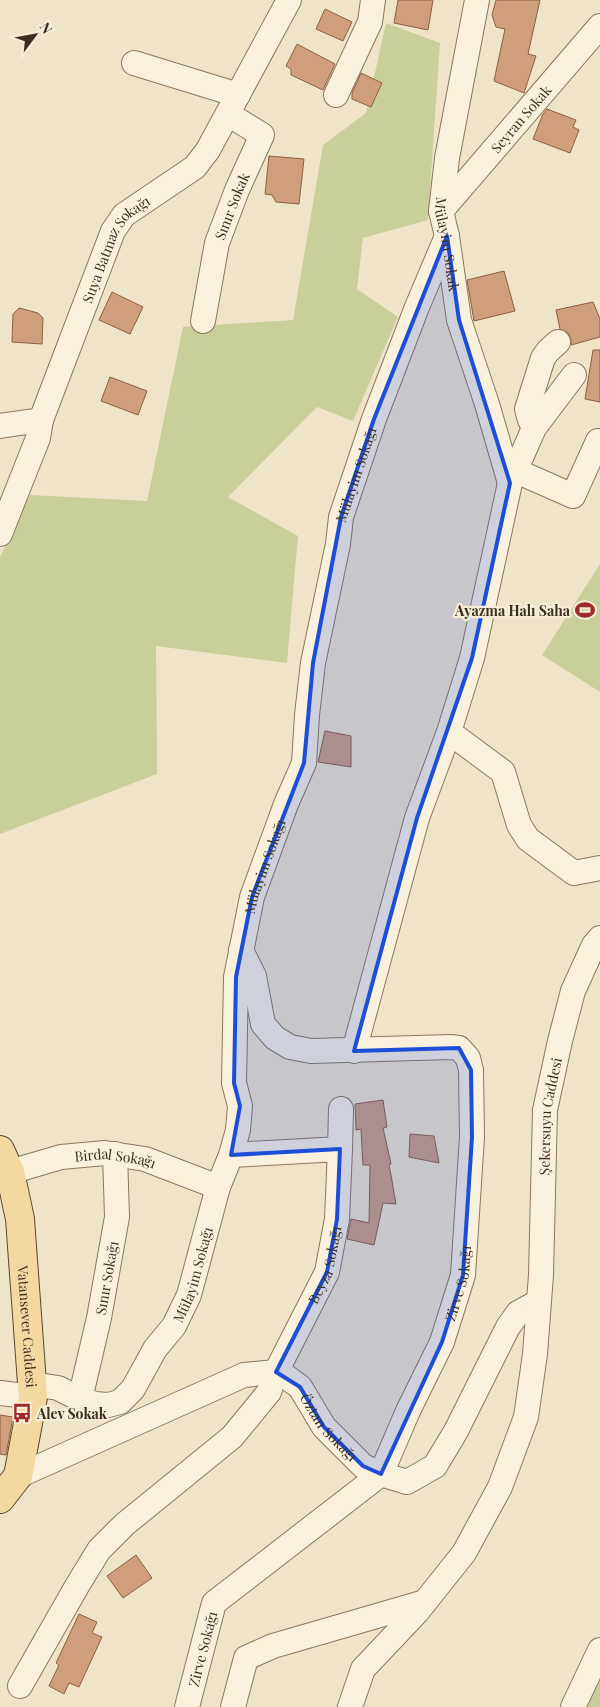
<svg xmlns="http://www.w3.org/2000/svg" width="600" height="1707" viewBox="0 0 600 1707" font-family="'Playfair Display',serif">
<rect width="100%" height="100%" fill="#f0e4c8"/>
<path fill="#c9cf9b" d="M 386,23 L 440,43 L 428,220 L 363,238 L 357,289 L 398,317 L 353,421 L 317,407 L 228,497 L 298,536 L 287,663 L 156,646 L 157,774 L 0,834 L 0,557 L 30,495 L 147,501 L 183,327 L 293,320 L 323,145 L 366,113 Z
M 600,564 L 600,692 L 542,655 Z
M 600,1680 L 600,1707 L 585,1707 Z"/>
<path fill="#cf9f7d" stroke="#8d5f41" d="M 398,0 L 433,0 L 428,30 L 394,23 Z
M 496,0 L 540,0 L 528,54 L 536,56 L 524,93 L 494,81 L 505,29 L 496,27 L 492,15 Z
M 325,9 L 352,22 L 343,41 L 316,29 Z
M 297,44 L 335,64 L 323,90 L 291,75 L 291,69 L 286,66 Z
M 361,73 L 382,83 L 371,107 L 352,99 L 352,93 Z
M 547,109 L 576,120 L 573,127 L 579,130 L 570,153 L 533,139 L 543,114 Z
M 269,156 L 304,159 L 299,204 L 276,202 L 272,195 L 265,194 Z
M 504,271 L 515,311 L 474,321 L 467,280 Z
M 112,292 L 143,307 L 130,334 L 99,320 Z
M 593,302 L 600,319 L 600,337 L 571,345 L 571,339 L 568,333 L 560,329 L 556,310 Z
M 19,308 L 38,313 L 43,318 L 42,344 L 12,342 L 13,314 Z
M 593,350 L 600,350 L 600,402 L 585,399 Z
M 110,377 L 147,391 L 138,415 L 101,401 Z
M 325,731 L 351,736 L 351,767 L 318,762 Z
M 383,1100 L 387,1127 L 383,1128 L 391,1164 L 389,1164 L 396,1204 L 383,1203 L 374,1245 L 347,1239 L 351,1219 L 369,1223 L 370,1165 L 363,1165 L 361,1129 L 356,1130 L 355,1104 Z
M 410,1134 L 434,1136 L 439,1163 L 409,1157 Z
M 0,1415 L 13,1417 L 6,1455 L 0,1454 Z
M 136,1555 L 152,1578 L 123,1598 L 107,1576 Z
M 79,1614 L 97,1622 L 92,1633 L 102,1637 L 79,1687 L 69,1683 L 64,1694 L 49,1686 L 59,1665 L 56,1663 Z"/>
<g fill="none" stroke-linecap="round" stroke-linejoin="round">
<defs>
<g id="minor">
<path id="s1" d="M 477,0 L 447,158 L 441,211 L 447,236 L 459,320 L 487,404 L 510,483"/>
<path d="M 134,63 L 238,95"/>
<path d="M 336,95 L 370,22 L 373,0"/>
<path id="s2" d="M 441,211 L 600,26"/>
<path id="s3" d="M 203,321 L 217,243 L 237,190 L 262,135 L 228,114"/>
<path d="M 0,426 L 41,420"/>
<path d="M 534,428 L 530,420 L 527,409 L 543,358 L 548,351 L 558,342"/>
<path d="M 514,470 L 573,496 L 598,441"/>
<path id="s4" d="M 0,534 L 38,438 L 41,420 L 113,231 L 124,215 L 195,167 L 208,150 L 289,0"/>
<path d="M 449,732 L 503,772 L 519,825 L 528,839 L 574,873 L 600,868"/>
<path d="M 354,1051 L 417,818 L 449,732 L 472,658 L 510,483 L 534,428 L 574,375"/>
<path d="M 340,1149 L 341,1109"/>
<path id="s5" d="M 10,1172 L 61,1157 L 105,1153 L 145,1159 L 218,1187"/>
<path id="s6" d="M 32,1384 L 58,1388 L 80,1399 L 95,1404 L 108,1405 L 120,1402 L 133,1389 L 155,1349 L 174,1326 L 189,1295 L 218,1187 L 231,1155 L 238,1130 L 240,1106 L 234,1083 L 236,977 L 252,897 L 286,804 L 304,763 L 307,715 L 313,663 L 338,544 L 341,517 L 374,419 L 417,307 L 447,236"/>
<path d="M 0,1393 L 33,1397"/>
<path id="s7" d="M 80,1399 L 99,1318 L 117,1217 L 115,1154"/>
<path id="s8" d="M 18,1476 L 244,1375 L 276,1372 L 281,1373 L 300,1387 L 324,1427 L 363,1466 L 381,1474 L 407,1482 L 435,1466 L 456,1431 L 508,1327 L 518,1313 L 538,1302"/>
<path id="s9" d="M 20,1686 L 77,1586 L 99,1550 L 125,1524 L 232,1437 L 269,1392 L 276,1372 L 327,1272 L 337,1219 L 340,1149 L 231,1155"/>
<path id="s10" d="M 187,1707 L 214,1603 L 381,1474 L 408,1411 L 442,1342 L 463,1275 L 472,1137 L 471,1070 L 468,1058 L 459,1048 L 451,1047 L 311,1051 L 290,1047 L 275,1038 L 263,1024 L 254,976 L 241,950"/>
<path d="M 233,1707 L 246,1658 L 273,1646 L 425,1602"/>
<path id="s11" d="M 350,1707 L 363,1669 L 417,1612 L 464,1553 L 500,1487 L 526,1417 L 535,1354 L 541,1275 L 545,1110 L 560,1041 L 573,991 L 594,945 L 600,938"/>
<path d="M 573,1707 L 600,1650"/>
</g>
<g id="major">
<path id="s12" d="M 0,1150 L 10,1172 L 20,1219 L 33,1397 L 18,1476 L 0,1499"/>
</g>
</defs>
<use href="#minor" stroke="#8d765c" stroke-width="26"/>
<use href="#major" stroke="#5b4430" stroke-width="30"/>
<use href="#minor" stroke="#faf1dc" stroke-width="24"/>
<use href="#major" stroke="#f3d9a0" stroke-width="28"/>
</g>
<path fill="#1d4ed8" fill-opacity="0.2" stroke="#1d4ed8" stroke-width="4" stroke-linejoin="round" d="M 447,236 L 459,320 L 510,483 L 472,658 L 417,818 L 354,1051 L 459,1048 L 471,1070 L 472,1137 L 463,1275 L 442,1342 L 381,1474 L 363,1466 L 324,1427 L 300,1387 L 276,1372 L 327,1272 L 337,1219 L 340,1149 L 231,1155 L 240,1106 L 234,1083 L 236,977 L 252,897 L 304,763 L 313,663 L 341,517 L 374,419 Z"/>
<defs>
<symbol id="stadium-bare" viewBox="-9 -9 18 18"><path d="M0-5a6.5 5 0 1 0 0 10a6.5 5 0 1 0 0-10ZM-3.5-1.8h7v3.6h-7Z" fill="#9e2a2b" stroke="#f7eed8" stroke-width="2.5" paint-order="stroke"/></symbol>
<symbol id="bus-bare" viewBox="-9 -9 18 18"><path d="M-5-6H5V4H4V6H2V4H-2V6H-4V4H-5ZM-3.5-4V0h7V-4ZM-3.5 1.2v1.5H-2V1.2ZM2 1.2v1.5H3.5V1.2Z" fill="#9e2a2b" stroke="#f7eed8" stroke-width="2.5" paint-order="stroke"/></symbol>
</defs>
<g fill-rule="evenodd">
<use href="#stadium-bare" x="571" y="596" width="28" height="28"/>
<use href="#bus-bare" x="8" y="1399" width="28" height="28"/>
</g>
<g text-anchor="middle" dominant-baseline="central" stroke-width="4.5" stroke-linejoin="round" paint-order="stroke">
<g font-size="14" fill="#3d2e20" stroke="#f7eed8">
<text stroke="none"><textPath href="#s2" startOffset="122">Seyran Sokak</textPath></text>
<text stroke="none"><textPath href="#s3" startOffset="119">Sınır Sokak</textPath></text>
<text stroke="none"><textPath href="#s1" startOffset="248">Mülayim Sokak</textPath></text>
<text stroke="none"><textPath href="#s4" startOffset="310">Suya Batmaz Sokağı</textPath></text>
<text stroke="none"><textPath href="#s6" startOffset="1066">Mülayim Sokağı</textPath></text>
<text stroke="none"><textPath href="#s6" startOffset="661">Mülayim Sokağı</textPath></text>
<text stroke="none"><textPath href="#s11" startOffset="646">Şekersuyu Caddesi</textPath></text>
<text stroke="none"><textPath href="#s5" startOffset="108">Birdal Sokağı</textPath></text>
<text stroke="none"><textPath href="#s9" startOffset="530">Beyza Sokağı</textPath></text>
<text stroke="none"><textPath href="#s6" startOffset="241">Mülayim Sokağı</textPath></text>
<text stroke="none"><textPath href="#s7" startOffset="124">Sınır Sokağı</textPath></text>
<text stroke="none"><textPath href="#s10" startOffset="525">Zirve Sokağı</textPath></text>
<text stroke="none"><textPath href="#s12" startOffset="180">Vatansever Caddesi</textPath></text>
<text stroke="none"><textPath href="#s8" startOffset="358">Öztan Sokağı</textPath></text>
<text stroke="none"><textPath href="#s10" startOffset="60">Zirve Sokağı</textPath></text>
</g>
<g font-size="14" font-weight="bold" fill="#3d2e20" stroke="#f7eed8" text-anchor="end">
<text x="570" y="610">Ayazma Halı Saha</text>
<text x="37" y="1413" text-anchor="start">Alev Sokak</text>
</g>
</g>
<g transform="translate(35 35) rotate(58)" stroke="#f7eed8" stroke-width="4" paint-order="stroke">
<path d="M0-4L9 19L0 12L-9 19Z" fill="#3d2e20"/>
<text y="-8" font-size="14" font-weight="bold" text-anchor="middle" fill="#3d2e20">N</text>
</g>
</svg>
